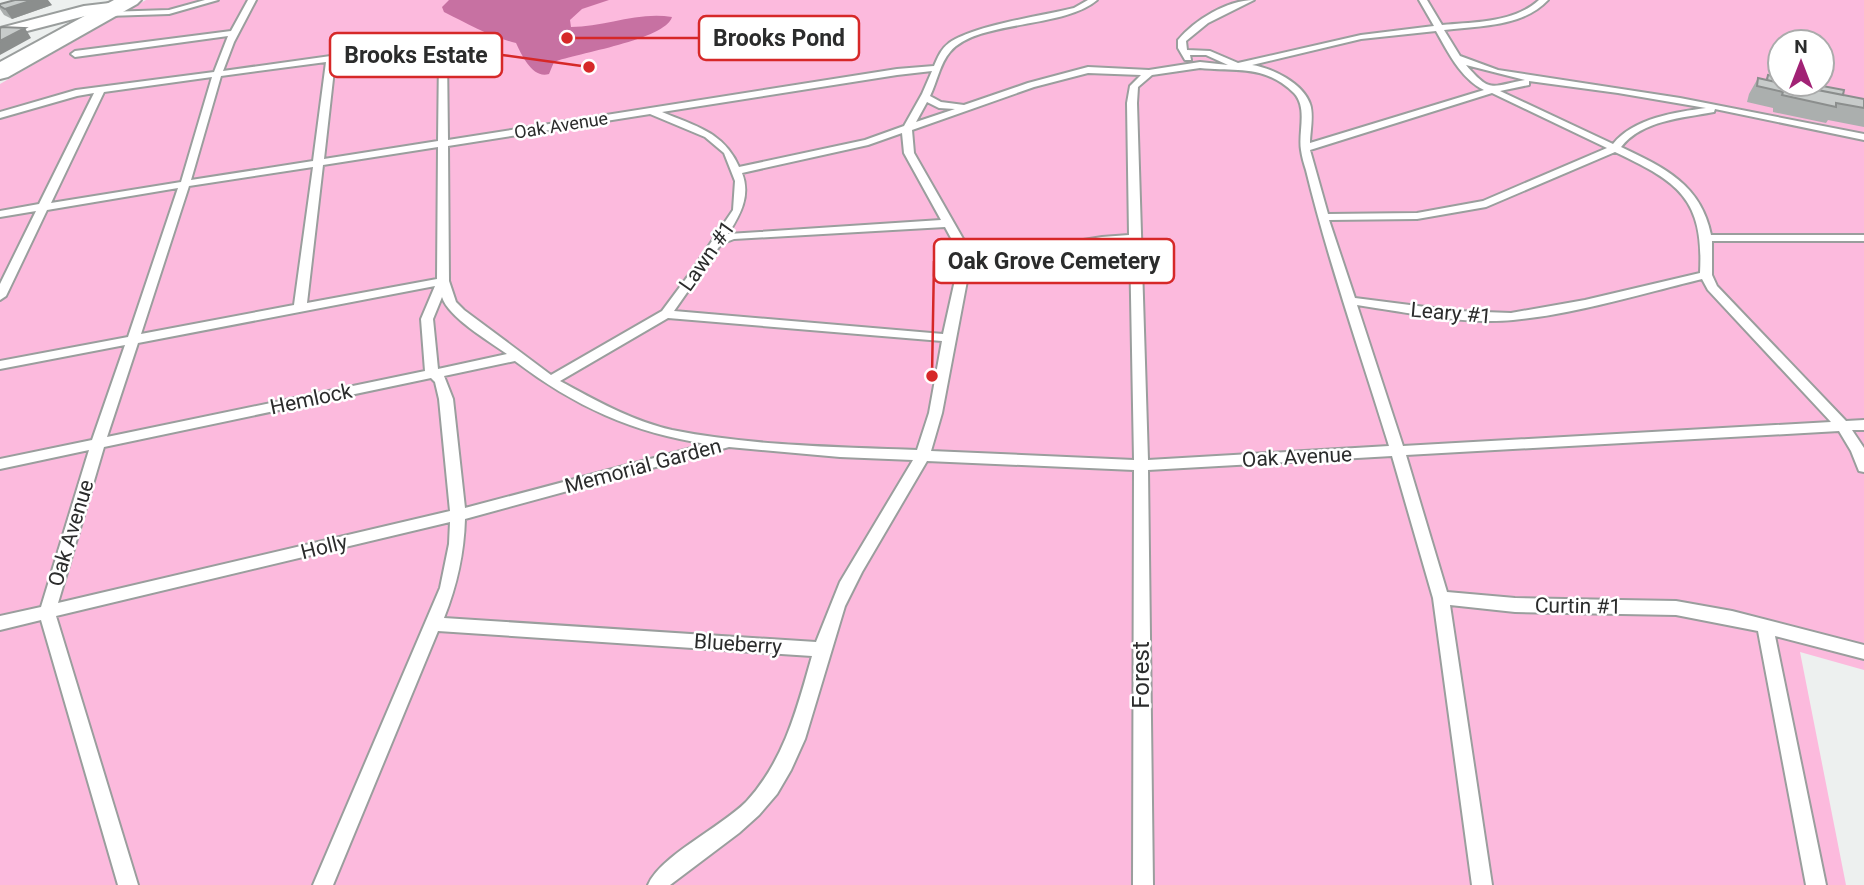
<svg xmlns="http://www.w3.org/2000/svg" width="1864" height="885" viewBox="0 0 1864 885" font-family="Roboto,sans-serif">
<rect width="100%" height="100%" fill="#edf0ef"/>
<path fill="#fcbadd" fill-rule="evenodd" d="M 146,0 L 1864,0 L 1864,670 L 1800,652 L 1846,885 L 0,885 L 0,84 ZM 1780,42 L 1822,42 L 1822,84 L 1780,84 Z"/>
<path fill="#c771a2" d="M 449,0 L 609,0 L 582,9 L 570,20 L 571,27 C 604,27 639,11 672,17 C 665,40 577,53 554,62 L 549,74 C 533,79 522,56 516,43 C 491,37 468,24 444,12 L 442,7 Z"/>
<g fill="none" stroke-linecap="round" stroke-linejoin="round">
<defs>
<path id="lane" d="M 205,0 L 218,0 L 169,14 L 107,16 L 103,14 L 107,12 L 169,10 Z
M 248,0 L 256,0 L 234,42 L 223,71 L 402,46 L 428,46 L 447,55 L 448,140 L 897,69 L 934,66 C 938,57 941,49 949,43 C 975,25 1042,16 1074,8 L 1088,0 L 1097,0 C 1063,29 976,20 950,52 C 940,63 937,82 930,96 L 941,102 L 964,105 L 1028,83 L 1088,67 L 1149,70 L 1200,62 L 1228,65 L 1206,55 L 1190,55 L 1191,60 L 1185,60 L 1178,48 L 1178,40 C 1195,20 1227,0 1254,0 L 1208,23 L 1186,41 L 1187,50 L 1210,51 L 1238,63 L 1361,35 L 1434,26 L 1419,0 L 1427,0 L 1442,25 C 1474,22 1514,23 1539,0 L 1548,0 C 1523,27 1478,26 1444,30 L 1460,56 L 1498,70 L 1680,98 L 1864,134 L 1864,140 L 1715,109 L 1714,112 C 1683,118 1642,120 1621,147 C 1663,167 1701,184 1711,235 L 1864,235 L 1864,241 L 1712,241 L 1712,275 L 1717,286 L 1846,421 L 1864,420 L 1864,430 L 1852,430 L 1864,448 L 1864,472 L 1859,471 L 1851,451 L 1839,431 L 1406,455 L 1447,592 L 1515,598 L 1676,601 L 1732,611 L 1864,645 L 1864,659 L 1775,636 L 1826,885 L 1806,885 L 1758,631 L 1676,615 L 1515,612 L 1450,605 L 1492,885 L 1472,885 L 1433,598 L 1392,456 L 1148,470 L 1153,885 L 1133,885 L 1134,470 L 927,461 L 862,572 L 845,606 L 805,739 L 791,770 L 777,794 L 759,815 L 739,833 L 670,885 L 648,885 C 660,856 720,828 746,802 C 784,761 797,709 812,656 L 438,631 L 333,885 L 313,885 L 440,588 L 449,544 L 450,522 L 56,616 L 138,885 L 118,885 L 41,620 L 0,630 L 0,616 L 41,607 L 89,450 L 0,469 L 0,459 L 92,440 L 125,345 L 0,369 L 0,361 L 128,337 L 178,188 L 47,210 L 6,296 L 0,300 L 0,284 L 36,211 L 0,217 L 0,211 L 39,204 L 94,93 L 77,96 L 0,118 L 0,112 L 76,90 L 214,72 L 228,36 L 75,57 L 71,54 L 75,51 L 231,31 ZM 1436,31 C 1448,52 1461,79 1484,90 L 1310,143 C 1310,132 1314,115 1310,104 C 1303,83 1272,68 1252,65 L 1361,39 ZM 402,52 L 427,52 L 439,56 L 438,141 L 324,159 L 335,61 ZM 326,62 L 313,161 L 191,180 L 221,76 ZM 1466,65 L 1525,80 C 1491,86 1491,94 1466,65 ZM 1200,68 C 1237,72 1264,64 1294,93 C 1308,108 1298,132 1301,150 C 1302,157 1304,164 1306,170 C 1329,264 1361,355 1389,446 L 1148,460 L 1137,103 L 1138,87 L 1152,75 ZM 932,71 L 922,94 L 904,126 L 865,140 L 739,167 C 724,132 695,126 662,112 L 897,75 ZM 1088,73 L 1141,75 L 1130,86 L 1127,103 L 1129,235 L 1102,237 L 970,258 L 970,251 L 914,153 L 912,130 L 1034,87 ZM 212,77 L 181,182 L 51,203 L 104,92 ZM 1529,81 L 1618,93 L 1706,108 C 1676,112 1634,118 1613,144 L 1500,91 L 1529,85 ZM 1492,93 L 1607,148 L 1483,201 L 1417,213 L 1328,214 L 1310,150 ZM 927,102 L 939,108 L 955,109 L 916,122 ZM 650,114 L 705,137 L 724,153 L 735,181 L 733,210 L 691,272 L 662,311 L 551,375 L 464,310 L 456,302 L 449,281 L 448,146 ZM 902,133 L 904,153 L 941,220 L 728,234 C 740,215 751,196 742,173 L 868,145 ZM 438,147 L 437,279 L 307,303 L 323,165 ZM 1615,152 C 1678,182 1704,198 1700,273 L 1585,300 L 1511,313 L 1457,311 L 1355,298 L 1329,220 L 1417,219 L 1486,207 ZM 313,167 L 294,305 L 141,334 L 189,186 ZM 945,227 L 958,251 L 959,262 L 943,334 L 674,311 L 721,244 L 734,239 ZM 1130,242 L 1134,460 L 931,451 L 942,413 L 970,265 L 1102,243 ZM 1702,279 L 1708,290 L 1831,422 L 1403,446 L 1357,305 C 1404,312 1467,325 1513,320 C 1577,314 1640,294 1702,279 ZM 435,286 L 421,319 L 425,371 L 107,437 L 138,343 ZM 442,297 C 448,317 489,341 507,354 L 438,369 L 433,319 ZM 668,318 L 942,341 L 929,413 L 917,450 C 836,447 752,446 672,430 C 632,421 595,400 560,381 ZM 515,361 C 574,406 633,433 707,444 L 465,508 L 453,399 L 444,376 ZM 431,378 L 435,382 L 439,399 L 450,511 L 58,603 L 104,447 ZM 729,447 L 840,457 L 913,460 L 840,582 L 816,642 L 444,618 C 457,585 464,554 465,519 Z"/>
<path id="street" d="M 118,2 L 124,4 L 126,7 L 124,10 L 85,16 L 0,38 L 0,28 L 84,6 Z"/>
<path id="secondary" d="M 114,0 L 141,0 L 137,4 L 8,77 L 0,79 L 0,62 Z"/>
</defs>
<use href="#lane" stroke="#9a9e9d" stroke-width="4"/>
<use href="#street" stroke="#9a9e9d" stroke-width="4"/>
<use href="#secondary" stroke="#9a9e9d" stroke-width="4"/>
<use href="#lane" fill="#fff" fill-rule="evenodd"/>
<use href="#street" fill="#fff" fill-rule="evenodd"/>
<use href="#secondary" fill="#fff" fill-rule="evenodd"/>
</g>
<path fill="#abafae" d="M 0,4 L 52,5 L 12,19 L 4,15 L 0,9 Z
M 1768,75 L 1843,95 L 1864,99 L 1864,127 L 1828,120 L 1826,123 L 1773,112 L 1773,108 L 1747,102 L 1749,94 L 1758,78 L 1765,80 Z"/>
<path fill="#8b8e8d" d="M 33,0 L 48,0 L 52,5 L 12,19 L 5,9 Z
M 25,28 L 31,38 L 0,55 L 0,41 Z"/>
<path fill="#c7cbca" stroke="#8b8e8d" stroke-width="2" d="M 15,0 L 33,0 L 5,9 L 0,6 L 0,4 Z
M 2,27 L 25,28 L 0,41 L 0,28 Z
M 1768,75 L 1780,77 L 1780,83 L 1767,80 Z
M 1758,78 L 1780,83 L 1780,84 L 1787,84 L 1864,99 L 1864,108 L 1836,103 L 1836,107 L 1782,95 L 1783,92 L 1757,86 Z
M 1787,84 L 1812,84 L 1844,90 L 1843,95 Z"/>
<g text-anchor="middle" dominant-baseline="central" stroke-width="5" stroke-linejoin="round" paint-order="stroke">
<g font-size="18" fill="#2b2c2c" stroke="#fff">
<text transform="translate(561 125) rotate(-9)">Oak Avenue</text>
</g>
<g font-size="21" fill="#2b2c2c" stroke="#fff">
<text transform="translate(707 256) rotate(-55)">Lawn #1</text>
<text transform="translate(1451 313) rotate(5)">Leary #1</text>
<text transform="translate(311 399) rotate(-12)">Hemlock</text>
<text transform="translate(1297 457) rotate(-3)">Oak Avenue</text>
<text transform="translate(643 466) rotate(-15)">Memorial Garden</text>
<text transform="translate(71 533) rotate(-73)">Oak Avenue</text>
<text transform="translate(324 547) rotate(-14)">Holly</text>
<text transform="translate(1578 606) rotate(1)">Curtin #1</text>
<text transform="translate(738 644) rotate(4)">Blueberry</text>
</g>
<g font-size="24" fill="#2b2c2c" stroke="#fff">
<text transform="translate(1141 675) rotate(-90)">Forest</text>
</g>
</g>
<path fill="none" stroke="#d62828" stroke-width="2.5" d="M567 38L699 38M589 67L502 55M932 376L934 261"/>
<g fill="#d62828" stroke="#fff" stroke-width="2.5">
<circle cx="567" cy="38" r="7"/>
<circle cx="589" cy="67" r="7"/>
<circle cx="932" cy="376" r="7"/>
</g>
<g fill="#fff" stroke="#d62828" stroke-width="2.5">
<rect x="699" y="16" width="160" height="44" rx="7"/>
<rect x="330" y="33" width="172" height="44" rx="7"/>
<rect x="934" y="239" width="240" height="44" rx="7"/>
</g>
<g font-size="23" text-anchor="middle" font-weight="bold" fill="#2b2c2c">
<text x="779" y="46">Brooks Pond</text>
<text x="416" y="63">Brooks Estate</text>
<text x="1054" y="269">Oak Grove Cemetery</text>
</g>
<g transform="translate(1801 63)"><circle r="33" fill="#ffffff" stroke="#aaabab" stroke-width="2"/>
<path d="M0-5L12 26L0 18L-12 26Z" fill="#a12275"/>
<text y="-10" font-size="19" font-weight="bold" text-anchor="middle" fill="#2b2c2c">N</text>
</g>
</svg>
